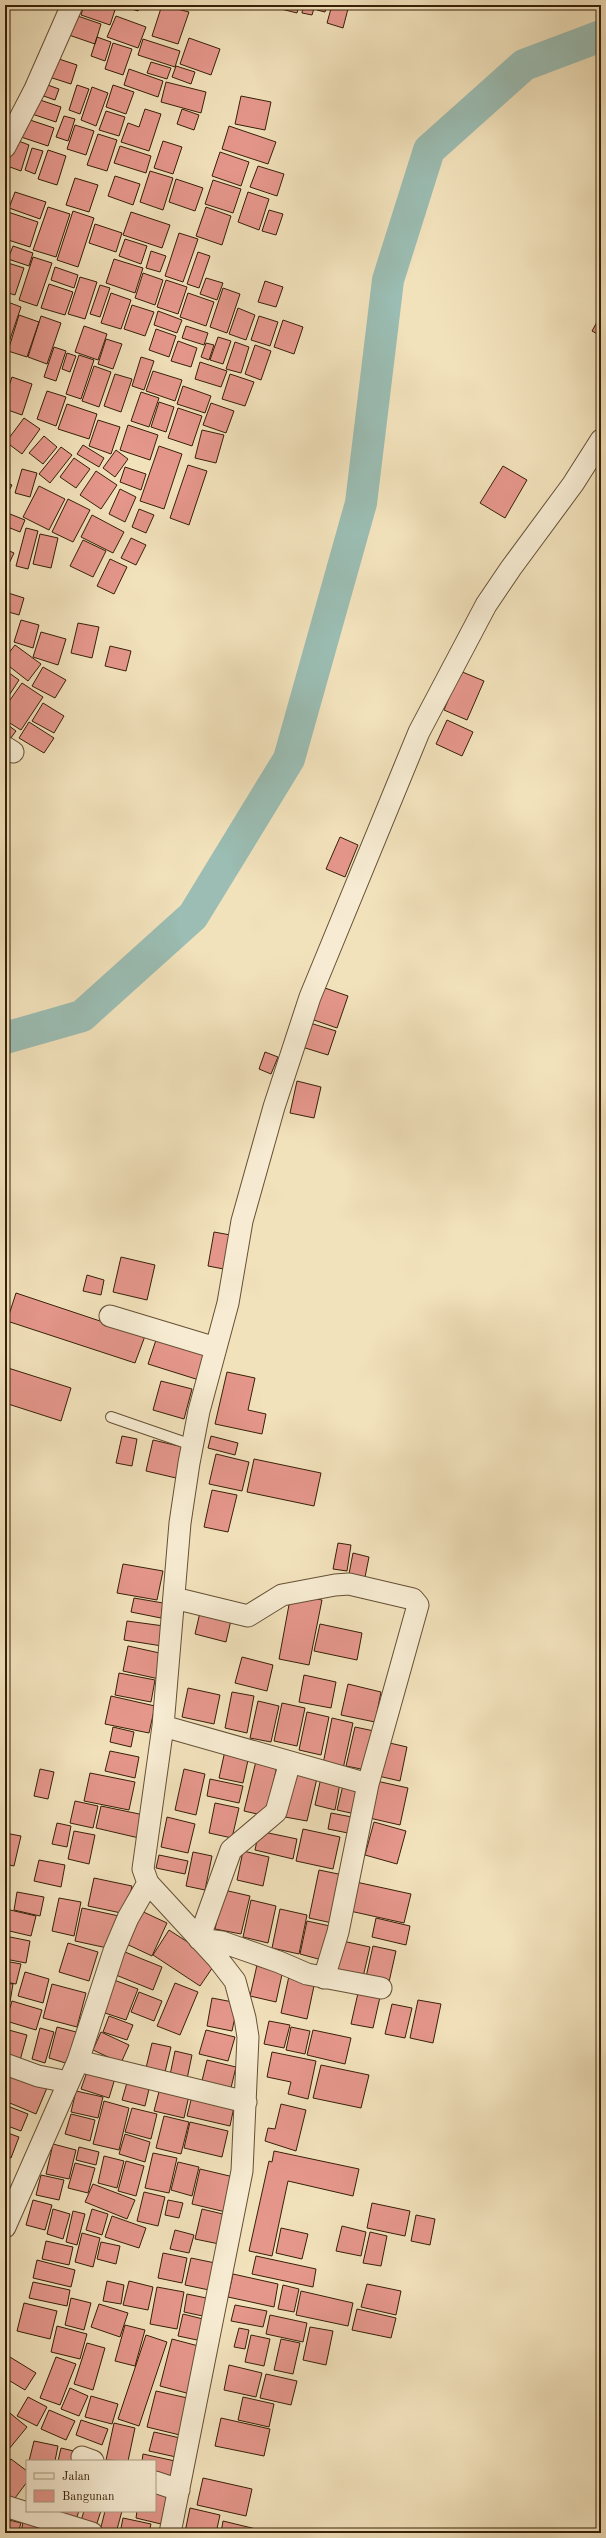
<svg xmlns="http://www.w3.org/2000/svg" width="606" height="2538" viewBox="0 0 606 2538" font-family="'Old Standard TT',serif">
<rect width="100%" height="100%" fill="#f2e2bc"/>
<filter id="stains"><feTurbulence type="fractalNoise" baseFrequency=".005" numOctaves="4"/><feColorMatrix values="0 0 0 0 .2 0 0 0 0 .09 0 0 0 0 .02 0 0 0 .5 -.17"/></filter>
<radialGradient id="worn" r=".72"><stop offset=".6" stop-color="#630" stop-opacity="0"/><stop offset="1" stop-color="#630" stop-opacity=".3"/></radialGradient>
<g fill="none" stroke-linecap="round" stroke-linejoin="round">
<path stroke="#9bbdb3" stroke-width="32" d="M 5,1038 L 82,1016 L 193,916 L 289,759 L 361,503 L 388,280 L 429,150 L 524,65 L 601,36"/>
</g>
<path fill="#e6978c" stroke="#362007" d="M 84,5 L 116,7 L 110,25 L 81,15 Z
M 119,5 L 141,5 L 138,11 Z
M 162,5 L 189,12 L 178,44 L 152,36 Z
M 282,5 L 299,5 L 297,13 L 281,9 Z
M 303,5 L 315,5 L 312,15 L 302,13 Z
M 318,5 L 327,5 L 325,12 L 317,10 Z
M 332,5 L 349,5 L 343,28 L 327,23 Z
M 69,13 L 101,24 L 95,44 L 63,33 Z
M 116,16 L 146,27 L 138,48 L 107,37 Z
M 97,37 L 111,42 L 105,61 L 91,56 Z
M 189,38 L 220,49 L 211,75 L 180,64 Z
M 143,39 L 180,51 L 175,67 L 138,55 Z
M 113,43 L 132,49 L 123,75 L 105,69 Z
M 53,57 L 77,65 L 71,84 L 46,76 Z
M 151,62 L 171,68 L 167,79 L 147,73 Z
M 176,66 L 195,72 L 191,84 L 172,77 Z
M 129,69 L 163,81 L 158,97 L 124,85 Z
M 166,82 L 206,92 L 201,113 L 161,102 Z
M 42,83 L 59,89 L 55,100 L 38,94 Z
M 77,85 L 89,89 L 80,114 L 69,110 Z
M 113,85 L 134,92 L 126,114 L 106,107 Z
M 92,87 L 108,93 L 96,126 L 81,120 Z
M 241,96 L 271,102 L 265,130 L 235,124 Z
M 31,97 L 61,107 L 56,122 L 26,112 Z
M 145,109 L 161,114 L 149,151 L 121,142 L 128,123 L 139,127 Z
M 182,109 L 199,115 L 194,130 L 177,124 Z
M 106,111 L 125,117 L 119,136 L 99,130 Z
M 64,116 L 75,119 L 68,141 L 56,137 Z
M 24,118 L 54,128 L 48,146 L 18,136 Z
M 75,125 L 94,131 L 86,155 L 67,149 Z
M 229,126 L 276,142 L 268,164 L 222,149 Z
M 98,134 L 117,140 L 107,171 L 87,165 Z
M 16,140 L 29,145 L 21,171 L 7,166 Z
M 163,141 L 182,147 L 173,174 L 154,168 Z
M 120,146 L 151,156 L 146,173 L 114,163 Z
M 32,148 L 43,151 L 35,174 L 25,170 Z
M 48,150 L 66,156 L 57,185 L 38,179 Z
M 220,152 L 249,162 L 241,186 L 212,176 Z
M 258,166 L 284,174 L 277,196 L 250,187 Z
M 150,171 L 173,178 L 163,210 L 140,202 Z
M 115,176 L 140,184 L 133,205 L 108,196 Z
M 75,178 L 98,185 L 89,212 L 66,205 Z
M 176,179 L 203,188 L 195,211 L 169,202 Z
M 213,180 L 241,189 L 233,213 L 205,204 Z
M 15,192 L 46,202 L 40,219 L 9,208 Z
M 248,192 L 269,199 L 259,230 L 238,222 Z
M 48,207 L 70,214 L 56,257 L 33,250 Z
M 206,207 L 231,216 L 222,245 L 196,236 Z
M 269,210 L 283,214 L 276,235 L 262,231 Z
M 5,211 L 38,222 L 30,247 L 5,239 Z
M 73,211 L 94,218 L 78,267 L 57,260 Z
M 131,212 L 170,225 L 162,248 L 123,235 Z
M 95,224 L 122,233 L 116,252 L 89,243 Z
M 179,233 L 198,239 L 183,282 L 165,276 Z
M 125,239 L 147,246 L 141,264 L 119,256 Z
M 13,246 L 33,253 L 29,266 L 8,259 Z
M 151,251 L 166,256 L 160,272 L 146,268 Z
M 198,252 L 210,256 L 199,288 L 187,284 Z
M 33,257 L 52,263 L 37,306 L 19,300 Z
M 114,259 L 143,268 L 135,293 L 106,283 Z
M 8,263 L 24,268 L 15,295 L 5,292 L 5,272 Z
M 55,267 L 78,275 L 74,288 L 51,280 Z
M 143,273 L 163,280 L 155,305 L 135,298 Z
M 80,277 L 97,282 L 85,319 L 68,314 Z
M 206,278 L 223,283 L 217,300 L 200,294 Z
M 166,280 L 187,287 L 178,314 L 157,307 Z
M 265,281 L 283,287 L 276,307 L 258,302 Z
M 49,284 L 73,292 L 65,315 L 41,308 Z
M 100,285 L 110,288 L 100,317 L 90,314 Z
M 223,288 L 240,294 L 227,333 L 210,327 Z
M 111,293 L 131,300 L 121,329 L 101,323 Z
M 188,293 L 214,302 L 206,326 L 180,317 Z
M 5,301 L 21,307 L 7,348 L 5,348 Z
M 132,305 L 154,312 L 145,336 L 124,329 Z
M 238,308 L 255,315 L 246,340 L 229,334 Z
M 158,311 L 182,320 L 177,333 L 154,325 Z
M 19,315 L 39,322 L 27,357 L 8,351 Z
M 601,315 L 601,336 L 592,331 Z
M 41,316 L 61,323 L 47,364 L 28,357 Z
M 259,316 L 278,322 L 270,346 L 251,340 Z
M 283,320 L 303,327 L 294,354 L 274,347 Z
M 84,326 L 107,334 L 98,360 L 75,352 Z
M 186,326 L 208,333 L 204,345 L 182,338 Z
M 156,329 L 176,336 L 169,357 L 149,350 Z
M 218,337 L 231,341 L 223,364 L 210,360 Z
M 106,339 L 122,344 L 113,369 L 98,364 Z
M 178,341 L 197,348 L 191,367 L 171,361 Z
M 235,342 L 249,347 L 241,373 L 226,369 Z
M 206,343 L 214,345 L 209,360 L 201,357 Z
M 255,345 L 271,351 L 261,380 L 245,374 Z
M 54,347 L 66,351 L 56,381 L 44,377 Z
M 67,353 L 76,356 L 70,372 L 62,369 Z
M 79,355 L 94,360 L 81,399 L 66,394 Z
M 141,357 L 154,361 L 144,390 L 132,386 Z
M 200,362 L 227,371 L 221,387 L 195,379 Z
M 94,366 L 111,372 L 99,407 L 82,401 Z
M 153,371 L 182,380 L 175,401 L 146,391 Z
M 115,374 L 132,379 L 121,412 L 104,406 Z
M 230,374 L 254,382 L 245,406 L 222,399 Z
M 12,377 L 32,384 L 22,415 L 5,409 L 5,398 Z
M 183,386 L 211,396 L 205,413 L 177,404 Z
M 47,391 L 66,397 L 56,426 L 37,419 Z
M 141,392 L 159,398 L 149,427 L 131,421 Z
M 159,402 L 174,407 L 166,432 L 151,427 Z
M 211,403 L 234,411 L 226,433 L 203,425 Z
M 67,404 L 97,414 L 89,439 L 58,429 Z
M 178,408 L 202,416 L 192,446 L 168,438 Z
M 24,418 L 40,429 L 22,454 L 6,442 Z
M 98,420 L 120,427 L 111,454 L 89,446 Z
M 128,425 L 158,435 L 150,460 L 120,450 Z
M 202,430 L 224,435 L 216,463 L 195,458 Z
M 44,436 L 57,447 L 43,464 L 29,453 Z
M 83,445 L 104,458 L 99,467 L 77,454 Z
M 159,446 L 182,454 L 164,509 L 140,501 Z
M 61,447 L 72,455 L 50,483 L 39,474 Z
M 116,450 L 128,459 L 115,477 L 103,468 Z
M 74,458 L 90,469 L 76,488 L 60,477 Z
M 188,465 L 207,471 L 189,525 L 170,518 Z
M 503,466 L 527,480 L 505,518 L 480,503 Z
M 125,467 L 146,474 L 141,490 L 120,482 Z
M 22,469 L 37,473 L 30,497 L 15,493 Z
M 96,471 L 117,485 L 101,509 L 80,495 Z
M 5,482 L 12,485 L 5,498 Z
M 39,486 L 65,499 L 49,530 L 23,517 Z
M 120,489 L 136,497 L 125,522 L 109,514 Z
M 68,499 L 90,510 L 73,542 L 52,532 Z
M 139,509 L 154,515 L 146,533 L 132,527 Z
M 5,512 L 25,520 L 20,532 L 5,526 Z
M 92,515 L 124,532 L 113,553 L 81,537 Z
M 26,528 L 38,531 L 28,569 L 16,566 Z
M 40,534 L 58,538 L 51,568 L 33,564 Z
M 131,538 L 146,545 L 136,565 L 121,558 Z
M 83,540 L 106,551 L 93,577 L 70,566 Z
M 5,549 L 14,553 L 5,572 Z
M 110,559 L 127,567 L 114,594 L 97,586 Z
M 5,592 L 24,598 L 19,615 L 5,611 Z
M 21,620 L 39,625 L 33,648 L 14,642 Z
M 78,623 L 99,627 L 92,658 L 71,653 Z
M 41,632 L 66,639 L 58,665 L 33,657 Z
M 15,645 L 41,664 L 28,681 L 5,663 L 5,658 Z
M 110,646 L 131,651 L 126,671 L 105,666 Z
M 43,667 L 66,680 L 55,698 L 32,686 Z
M 5,670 L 19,680 L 8,697 L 5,696 Z
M 460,671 L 484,681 L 467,720 L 444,710 Z
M 22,683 L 43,697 L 21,730 L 5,720 L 5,707 Z
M 43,703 L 64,716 L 54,733 L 32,721 Z
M 447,720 L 473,732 L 462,756 L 436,744 Z
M 29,722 L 54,738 L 44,753 L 19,738 Z
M 5,723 L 16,731 L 5,746 Z
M 340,837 L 358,845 L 345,877 L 326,869 Z
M 322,987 L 348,996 L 337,1028 L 311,1019 Z
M 310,1023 L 336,1031 L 328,1055 L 302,1047 Z
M 265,1052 L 278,1057 L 271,1074 L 259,1069 Z
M 297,1081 L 321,1087 L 314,1118 L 290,1113 Z
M 214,1232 L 236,1236 L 229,1270 L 208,1266 Z
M 121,1257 L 155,1265 L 147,1300 L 113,1292 Z
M 87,1275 L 104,1280 L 101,1295 L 83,1291 Z
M 16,1293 L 145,1336 L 135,1363 L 7,1321 Z
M 158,1334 L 208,1350 L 199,1380 L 148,1364 Z
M 5,1367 L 71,1388 L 61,1421 L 5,1403 Z
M 227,1372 L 255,1378 L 248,1410 L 266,1414 L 262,1434 L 215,1424 Z
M 161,1381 L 192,1389 L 184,1419 L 153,1410 Z
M 122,1436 L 137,1439 L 132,1466 L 116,1463 Z
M 211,1436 L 238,1443 L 235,1455 L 208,1448 Z
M 153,1440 L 183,1447 L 176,1478 L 146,1471 Z
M 216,1454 L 249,1462 L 242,1491 L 209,1484 Z
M 254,1459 L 321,1473 L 314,1506 L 247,1492 Z
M 212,1490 L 237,1495 L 228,1532 L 204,1527 Z
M 338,1543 L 351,1545 L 347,1571 L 333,1569 Z
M 353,1553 L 369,1557 L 364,1582 L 348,1579 Z
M 123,1564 L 163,1571 L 157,1600 L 117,1593 Z
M 291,1594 L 322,1600 L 309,1665 L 279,1659 Z
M 134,1598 L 163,1603 L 161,1618 L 131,1612 Z
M 201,1608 L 232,1616 L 226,1642 L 195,1634 Z
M 127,1621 L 164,1626 L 162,1646 L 124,1640 Z
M 320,1624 L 362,1633 L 357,1660 L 314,1651 Z
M 128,1646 L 164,1654 L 159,1679 L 123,1671 Z
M 242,1657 L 273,1665 L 267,1691 L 235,1683 Z
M 119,1673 L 155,1680 L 151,1702 L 115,1695 Z
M 304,1675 L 336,1682 L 331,1708 L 299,1702 Z
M 348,1684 L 381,1692 L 375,1722 L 341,1715 Z
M 188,1688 L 220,1695 L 214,1724 L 182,1717 Z
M 232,1692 L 254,1696 L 247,1733 L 225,1728 Z
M 111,1696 L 155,1706 L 149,1733 L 105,1724 Z
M 258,1701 L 279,1706 L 271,1742 L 250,1738 Z
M 282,1703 L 305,1708 L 297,1746 L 274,1741 Z
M 307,1712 L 329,1717 L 321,1755 L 299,1750 Z
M 332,1718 L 353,1723 L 343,1769 L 323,1764 Z
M 113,1727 L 134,1732 L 131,1747 L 110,1742 Z
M 355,1727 L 379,1732 L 371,1771 L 346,1766 Z
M 381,1741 L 407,1747 L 400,1781 L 374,1775 Z
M 226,1746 L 250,1751 L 243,1783 L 219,1778 Z
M 110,1751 L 139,1757 L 135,1778 L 105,1771 Z
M 256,1761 L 277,1766 L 266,1816 L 244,1811 Z
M 40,1769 L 54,1772 L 48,1799 L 34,1796 Z
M 184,1769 L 205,1774 L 196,1815 L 175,1810 Z
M 296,1769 L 318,1774 L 307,1821 L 285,1817 Z
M 90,1773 L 135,1782 L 129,1810 L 84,1801 Z
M 322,1773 L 341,1778 L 335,1810 L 315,1805 Z
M 210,1779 L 243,1786 L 239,1803 L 207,1796 Z
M 372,1780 L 408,1788 L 400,1825 L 365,1817 Z
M 344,1781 L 366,1786 L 360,1815 L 337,1810 Z
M 75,1801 L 98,1806 L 93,1828 L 70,1823 Z
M 215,1803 L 239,1808 L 232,1838 L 209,1833 Z
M 101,1806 L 144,1815 L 139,1838 L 96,1828 Z
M 331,1813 L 357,1818 L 353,1834 L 328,1829 Z
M 167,1817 L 195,1824 L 188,1853 L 161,1847 Z
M 374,1822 L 406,1831 L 397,1864 L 365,1855 Z
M 57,1823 L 71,1826 L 67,1847 L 52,1844 Z
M 303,1829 L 340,1837 L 333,1869 L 296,1861 Z
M 74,1831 L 95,1835 L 89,1864 L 68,1859 Z
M 259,1831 L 297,1839 L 293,1859 L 255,1850 Z
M 5,1833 L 21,1836 L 14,1866 L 5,1864 Z
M 243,1851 L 269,1857 L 263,1886 L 237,1880 Z
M 193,1852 L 212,1856 L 205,1890 L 186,1886 Z
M 159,1855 L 188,1861 L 185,1874 L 156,1868 Z
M 39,1860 L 65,1865 L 61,1887 L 34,1881 Z
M 319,1870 L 348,1876 L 337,1924 L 309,1918 Z
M 94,1878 L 132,1886 L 126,1914 L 88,1906 Z
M 356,1882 L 411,1894 L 404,1923 L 350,1911 Z
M 224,1890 L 250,1896 L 241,1934 L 215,1929 Z
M 17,1892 L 44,1897 L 40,1916 L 14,1910 Z
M 59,1898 L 81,1902 L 74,1936 L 52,1931 Z
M 251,1900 L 276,1906 L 268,1943 L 243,1937 Z
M 82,1908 L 119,1916 L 112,1949 L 75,1941 Z
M 135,1908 L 167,1923 L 152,1956 L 120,1941 Z
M 6,1909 L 36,1916 L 31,1936 L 5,1930 Z
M 280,1909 L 307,1915 L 299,1954 L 272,1948 Z
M 376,1918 L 410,1926 L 406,1945 L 372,1937 Z
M 307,1921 L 330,1926 L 322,1960 L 300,1954 Z
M 169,1930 L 217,1961 L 200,1986 L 153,1955 Z
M 5,1936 L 30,1941 L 26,1963 L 5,1959 Z
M 338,1940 L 370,1947 L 363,1977 L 332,1970 Z
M 68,1943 L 98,1952 L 89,1981 L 59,1972 Z
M 373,1946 L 396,1951 L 389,1982 L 366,1977 Z
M 120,1950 L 162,1967 L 153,1990 L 111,1973 Z
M 5,1961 L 21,1964 L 16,1984 L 5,1982 Z
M 257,1965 L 283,1970 L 276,2002 L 250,1996 Z
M 25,1972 L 49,1979 L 43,2003 L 18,1996 Z
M 289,1976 L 315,1981 L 307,2019 L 281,2013 Z
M 114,1980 L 138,1989 L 126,2020 L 102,2012 Z
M 5,1983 L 13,1984 L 10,2002 L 5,2001 Z
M 175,1983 L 198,1992 L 180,2035 L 157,2026 Z
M 52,1984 L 86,1993 L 77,2027 L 43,2018 Z
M 139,1992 L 162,2001 L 154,2021 L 131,2012 Z
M 358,1993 L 380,1997 L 373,2028 L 351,2024 Z
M 212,1998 L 238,2003 L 232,2031 L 207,2026 Z
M 418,2000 L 441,2004 L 433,2043 L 410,2038 Z
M 12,2001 L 42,2010 L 36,2030 L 6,2021 Z
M 392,2004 L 412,2008 L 405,2038 L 385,2034 Z
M 109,2016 L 133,2025 L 127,2040 L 103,2032 Z
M 269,2021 L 290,2025 L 284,2048 L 264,2044 Z
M 57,2027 L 80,2033 L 72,2065 L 49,2058 Z
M 291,2027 L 310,2031 L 305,2054 L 286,2050 Z
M 40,2028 L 54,2032 L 45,2063 L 32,2059 Z
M 5,2029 L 27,2035 L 19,2064 L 5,2061 Z
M 206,2030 L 235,2037 L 228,2061 L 199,2054 Z
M 313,2030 L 351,2038 L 345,2064 L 307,2055 Z
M 101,2032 L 129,2045 L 121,2063 L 93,2050 Z
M 152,2043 L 171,2047 L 165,2072 L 146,2068 Z
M 175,2051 L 192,2055 L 187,2079 L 170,2075 Z
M 272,2052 L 316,2061 L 308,2099 L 288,2094 L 291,2082 L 267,2077 Z
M 207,2060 L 236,2067 L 230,2092 L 201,2085 Z
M 321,2065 L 369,2075 L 361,2108 L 313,2098 Z
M 89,2066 L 116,2075 L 109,2098 L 81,2089 Z
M 13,2069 L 49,2083 L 36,2114 L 5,2101 L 5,2088 Z
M 128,2079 L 150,2085 L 145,2106 L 122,2100 Z
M 161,2084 L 190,2091 L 184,2118 L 154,2111 Z
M 76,2091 L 103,2097 L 98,2118 L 71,2112 Z
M 193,2092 L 235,2102 L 230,2126 L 187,2116 Z
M 104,2101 L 129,2108 L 119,2150 L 93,2144 Z
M 281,2104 L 306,2110 L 296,2151 L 265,2141 L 268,2128 L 275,2129 Z
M 5,2105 L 28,2114 L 21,2131 L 5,2125 Z
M 132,2108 L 157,2114 L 151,2139 L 125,2132 Z
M 71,2114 L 95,2120 L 90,2141 L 65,2134 Z
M 164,2116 L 189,2122 L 181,2154 L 156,2148 Z
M 190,2122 L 228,2131 L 222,2157 L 184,2148 Z
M 5,2132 L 19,2137 L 11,2158 L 5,2155 Z
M 125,2134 L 150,2142 L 145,2162 L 119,2154 Z
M 53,2144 L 76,2150 L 69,2179 L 46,2174 Z
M 79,2147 L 99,2152 L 96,2165 L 76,2160 Z
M 274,2151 L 359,2169 L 353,2196 L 288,2181 L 272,2256 L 249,2251 L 269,2161 L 272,2162 Z
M 153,2153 L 177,2158 L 169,2193 L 145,2188 Z
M 104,2156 L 124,2161 L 117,2188 L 98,2183 Z
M 126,2161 L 144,2166 L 136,2196 L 118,2191 Z
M 178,2162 L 199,2167 L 192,2196 L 171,2190 Z
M 75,2163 L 95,2168 L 88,2193 L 68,2188 Z
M 200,2169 L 238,2178 L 230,2213 L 192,2204 Z
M 41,2175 L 64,2180 L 59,2200 L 36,2195 Z
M 93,2184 L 135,2200 L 127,2219 L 85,2202 Z
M 144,2192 L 165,2197 L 158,2226 L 137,2221 Z
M 33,2200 L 52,2205 L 45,2230 L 26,2225 Z
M 168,2200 L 183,2203 L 179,2218 L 165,2215 Z
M 372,2203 L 410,2211 L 405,2236 L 367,2228 Z
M 53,2209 L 70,2214 L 63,2239 L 47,2234 Z
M 92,2209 L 108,2214 L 102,2235 L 86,2230 Z
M 202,2209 L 231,2216 L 224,2245 L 195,2239 Z
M 73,2211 L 85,2214 L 77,2245 L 66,2242 Z
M 416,2215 L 435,2219 L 430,2245 L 411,2241 Z
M 112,2216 L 146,2228 L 139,2248 L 105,2237 Z
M 342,2226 L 366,2232 L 361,2256 L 336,2251 Z
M 281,2228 L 308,2234 L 302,2259 L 276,2253 Z
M 175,2230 L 194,2235 L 189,2253 L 170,2249 Z
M 370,2232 L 387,2236 L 381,2266 L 363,2263 Z
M 82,2233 L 100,2238 L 93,2267 L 75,2262 Z
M 46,2241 L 73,2247 L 69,2265 L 42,2259 Z
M 101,2242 L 120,2246 L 116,2264 L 97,2259 Z
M 163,2253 L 187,2258 L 182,2283 L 158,2278 Z
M 256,2256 L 316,2269 L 313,2287 L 252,2274 Z
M 191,2258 L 220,2264 L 214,2291 L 185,2285 Z
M 37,2260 L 75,2270 L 71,2287 L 33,2278 Z
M 233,2274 L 278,2284 L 274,2307 L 228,2297 Z
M 107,2281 L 124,2285 L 121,2304 L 103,2301 Z
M 129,2281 L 153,2287 L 148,2310 L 123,2305 Z
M 33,2282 L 70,2290 L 67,2306 L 29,2298 Z
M 367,2284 L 401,2291 L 396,2315 L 361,2307 Z
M 283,2285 L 299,2289 L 294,2312 L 278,2309 Z
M 157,2287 L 184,2292 L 177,2329 L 150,2324 Z
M 301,2291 L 353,2303 L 348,2326 L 296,2315 Z
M 187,2294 L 216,2300 L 212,2318 L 184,2312 Z
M 71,2298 L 91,2303 L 84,2330 L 65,2325 Z
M 24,2303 L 57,2311 L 50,2339 L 17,2331 Z
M 99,2304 L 128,2313 L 120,2337 L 91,2327 Z
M 235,2305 L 267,2311 L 263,2327 L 231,2321 Z
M 357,2309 L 396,2318 L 391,2338 L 352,2330 Z
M 183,2314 L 207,2320 L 202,2341 L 178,2336 Z
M 270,2315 L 307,2323 L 303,2342 L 266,2334 Z
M 125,2325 L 145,2330 L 135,2366 L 115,2361 Z
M 57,2326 L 87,2334 L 80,2359 L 51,2352 Z
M 310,2327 L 333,2331 L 326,2365 L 303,2360 Z
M 239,2328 L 249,2330 L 245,2349 L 234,2347 Z
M 146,2335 L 167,2342 L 139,2426 L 118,2419 Z
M 251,2335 L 270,2339 L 264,2366 L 245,2362 Z
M 172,2339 L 206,2348 L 194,2395 L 160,2386 Z
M 281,2339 L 300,2343 L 293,2374 L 274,2370 Z
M 87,2343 L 105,2348 L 93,2390 L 74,2384 Z
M 5,2354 L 36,2373 L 25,2390 L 5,2378 Z
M 56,2357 L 76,2364 L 60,2405 L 40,2398 Z
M 229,2365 L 262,2373 L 256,2397 L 224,2390 Z
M 266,2374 L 297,2381 L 291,2405 L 260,2398 Z
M 70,2388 L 88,2396 L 79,2416 L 61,2409 Z
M 156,2391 L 192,2399 L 184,2436 L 147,2427 Z
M 91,2396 L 118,2404 L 112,2424 L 85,2417 Z
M 28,2397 L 47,2407 L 37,2426 L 17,2416 Z
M 243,2397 L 274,2404 L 269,2427 L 238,2420 Z
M 5,2409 L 27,2427 L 9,2449 L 5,2446 Z
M 49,2410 L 75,2421 L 66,2440 L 41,2429 Z
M 221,2418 L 270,2429 L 264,2456 L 215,2446 Z
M 81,2420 L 108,2429 L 102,2445 L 76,2435 Z
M 114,2423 L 135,2428 L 128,2461 L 106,2460 Z
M 154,2432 L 180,2438 L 176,2457 L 149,2451 Z
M 34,2441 L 58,2446 L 55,2461 L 29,2461 Z
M 61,2448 L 78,2452 L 76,2461 L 58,2461 Z
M 143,2454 L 175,2461 L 171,2479 L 155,2476 L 155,2461 L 142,2461 Z
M 11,2459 L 27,2471 L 27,2482 L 12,2502 L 5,2497 L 5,2467 Z
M 203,2478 L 252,2489 L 246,2516 L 197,2505 Z
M 155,2488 L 168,2491 L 161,2524 L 136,2518 L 137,2511 L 155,2511 Z
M 190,2508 L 220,2515 L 216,2533 L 185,2532 Z
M 58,2511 L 79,2511 L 74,2525 L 56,2518 Z
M 84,2511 L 101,2511 L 95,2529 L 80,2524 Z
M 105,2511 L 122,2511 L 116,2533 L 100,2531 Z
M 123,2518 L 151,2524 L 149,2533 L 120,2533 Z
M 5,2519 L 21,2523 L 18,2533 L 5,2533 Z
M 223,2521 L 256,2529 L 255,2533 L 221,2533 Z
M 23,2522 L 38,2525 L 36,2533 L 21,2533 Z"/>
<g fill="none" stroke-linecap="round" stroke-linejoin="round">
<defs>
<path id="service" d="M 111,1417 L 192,1445"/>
<path id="minor" d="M 5,147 L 35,89 L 72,5
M 5,747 L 13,752
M 110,1316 L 216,1348
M 174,1598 L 248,1616 L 282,1595 L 335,1585 L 349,1584 L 413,1599 L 418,1605 L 368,1784 L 338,1932 L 324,1978
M 163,1726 L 368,1784
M 290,1762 L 276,1812 L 231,1850 L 199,1939 L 222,1942 L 279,1962 L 307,1974 L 381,1988
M 78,2061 L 246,2102
M 5,2064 L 38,2076 L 68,2082
M 5,2227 L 78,2061 L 114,1951 L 128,1918 L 148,1883
M 82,2457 L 93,2461
M 155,2482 L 179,2490
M 5,2506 L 92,2533
M 170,2533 L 242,2171 L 248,2037 L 245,2018 L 235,1981 L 218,1959 L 148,1883 L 143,1869 L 163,1726 L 180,1523 L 189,1463 L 199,1411 L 228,1303 L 242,1221 L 274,1107 L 310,997 L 419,732 L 486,605 L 511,568 L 573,484 L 601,440"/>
</defs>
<use href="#service" stroke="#655034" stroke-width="12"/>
<use href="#minor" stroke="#655034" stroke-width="23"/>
<use href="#service" stroke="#f7ecd3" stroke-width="10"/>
<use href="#minor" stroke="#f7ecd3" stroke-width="21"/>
</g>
<rect width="606" height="2538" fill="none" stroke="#f2e2bc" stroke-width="20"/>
<rect x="6" y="6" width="594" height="2526" fill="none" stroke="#362007" stroke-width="2"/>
<rect x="10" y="10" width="586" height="2518" fill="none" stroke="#362007"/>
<rect x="26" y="2460" width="130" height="52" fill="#f7ecd3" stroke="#aa9a81"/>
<rect x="34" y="2473" width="20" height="6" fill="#f7ecd3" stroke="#aa9a81"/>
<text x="62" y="2480" font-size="12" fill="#362007">Jalan</text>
<rect x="34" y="2490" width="20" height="12" fill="#e6978c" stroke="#aa9a81"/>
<text x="62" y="2500" font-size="12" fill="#362007">Bangunan</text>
<rect width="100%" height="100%" filter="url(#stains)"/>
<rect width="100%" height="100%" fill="url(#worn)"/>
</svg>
